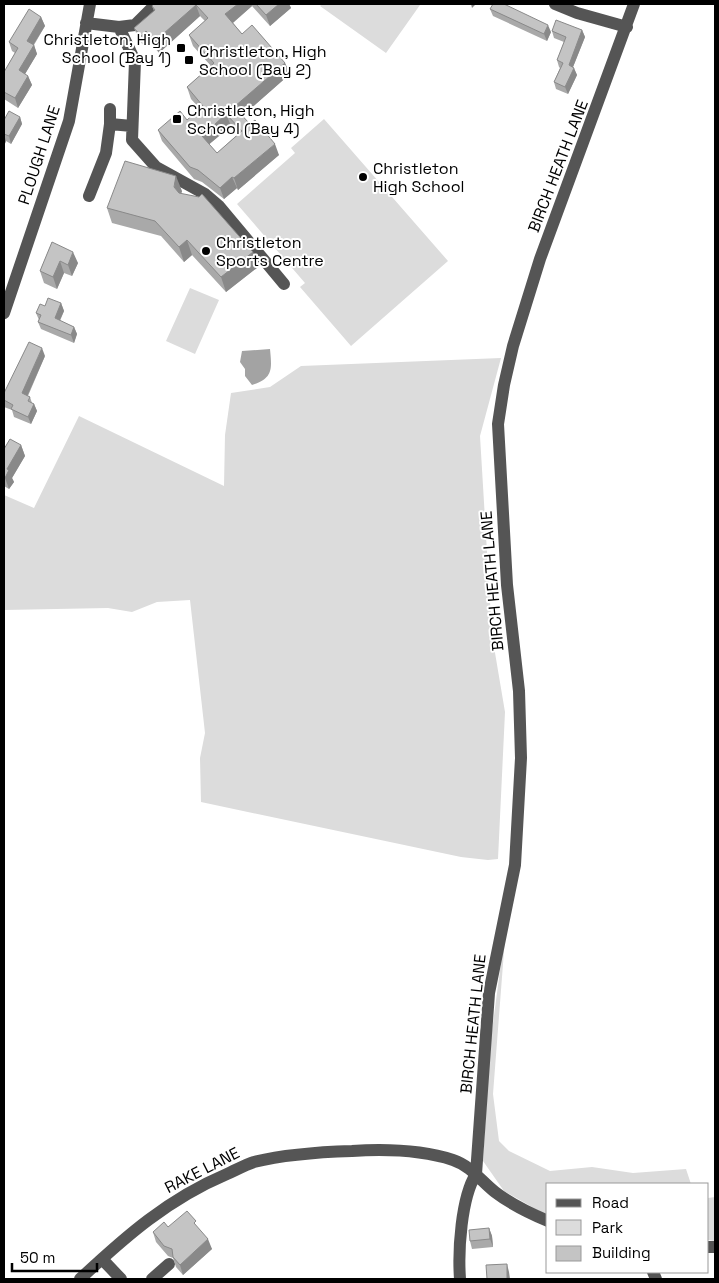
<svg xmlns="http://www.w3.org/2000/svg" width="719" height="1283" viewBox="0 0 719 1283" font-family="'Space Grotesk',sans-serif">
<rect width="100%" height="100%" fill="#fff"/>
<path fill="#dcdcdc" d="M 322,4 L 418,4 L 420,5 L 386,53 L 320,6 Z
M 324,119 L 448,261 L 351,346 L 300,287 L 305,283 L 237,204 L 295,153 L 291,148 Z
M 190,288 L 219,300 L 195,354 L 166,341 Z
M 501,358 L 480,436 L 492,635 L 505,712 L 498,859 L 488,860 L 461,857 L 201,802 L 200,758 L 205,733 L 190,600 L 157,602 L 132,612 L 108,608 L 4,610 L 4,495 L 34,508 L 79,416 L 224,486 L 225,435 L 231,393 L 270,387 L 301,366 Z
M 506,925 L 493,1094 L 499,1141 L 509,1151 L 550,1171 L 592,1167 L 633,1173 L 686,1169 L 691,1184 L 548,1184 L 548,1216 L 504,1191 L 483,1161 L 490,1046 Z
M 715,1197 L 715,1241 L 708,1240 L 708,1198 Z"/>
<path fill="#a3a3a3" d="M 270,349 C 272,370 273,378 252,385 L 245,376 L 245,369 L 240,362 L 242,351 Z"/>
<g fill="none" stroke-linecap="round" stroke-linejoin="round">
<path stroke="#555" stroke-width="12" d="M 555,4 L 577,13 L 627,27
M 86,23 L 119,27 L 135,25 L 156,4
M 119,27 L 135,61 L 132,140 L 156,167 L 205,194 L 219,206 L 284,284
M 110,109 L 110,124
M 89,196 L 106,153 L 110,124 L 132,126
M 4,313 L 69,121 L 90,4
M 708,1247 L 715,1247
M 102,1259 L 121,1279
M 653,1272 L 656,1279
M 80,1279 C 126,1236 168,1199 227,1174 C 236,1170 245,1165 254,1162 C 286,1154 319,1152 352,1151 C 384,1149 422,1150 453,1160 C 471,1166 481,1181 495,1192 C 512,1205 529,1213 548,1221
M 152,1279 L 169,1264
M 460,1279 C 458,1251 461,1198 476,1174 L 489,993 L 515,865 L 521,758 L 519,691 L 507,585 L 498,424 L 504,385 L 513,346 L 540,259 L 634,4"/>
</g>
<path fill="#a9a9a9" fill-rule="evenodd" d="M 154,4 L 289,4 L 291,8 L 270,26 L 252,6 L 233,23 L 242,34 L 285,63 L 290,74 L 242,116 L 279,155 L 238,190 L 237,188 L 224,199 L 202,182 L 194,179 L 162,141 L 158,130 L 187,120 L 200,109 L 191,99 L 187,87 L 211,66 L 193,46 L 189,35 L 205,21 L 200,16 L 159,53 L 150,42 L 145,47 L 139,40 L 134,28 L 154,11 L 152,6 ZM 231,126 L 238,134 L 217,153 L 209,144 Z
M 490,9 L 551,32 L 547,41 L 493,16 Z
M 41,17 L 45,26 L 34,45 L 37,54 L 25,74 L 28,76 L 32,85 L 18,108 L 4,99 L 4,72 L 15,53 L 12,51 L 9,42 Z
M 582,30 L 585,37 L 573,67 L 577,75 L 568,94 L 556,89 L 554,82 L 560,68 L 559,67 L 557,60 L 564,42 L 554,38 L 552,31 Z
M 20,117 L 22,124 L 11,144 L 6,141 L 4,146 L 4,120 Z
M 182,191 L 181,193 L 253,252 L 258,267 L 226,292 L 192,255 L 184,262 L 161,236 L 112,223 L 107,208 Z
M 52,242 L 78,263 L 72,276 L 64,273 L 57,289 L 44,283 L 40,271 Z
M 61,303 L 64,311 L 60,321 L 74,327 L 77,334 L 74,343 L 41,329 L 38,322 L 39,320 L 36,313 L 45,306 Z
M 45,356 L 28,396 L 30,397 L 32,403 L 34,404 L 37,411 L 31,424 L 14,417 L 12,410 L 4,407 L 4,393 Z
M 21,445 L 25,456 L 12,478 L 14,482 L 9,489 L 4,486 L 4,449 Z
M 168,1227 L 198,1228 L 212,1249 L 183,1275 L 176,1267 L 173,1258 L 168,1256 L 156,1242 L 153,1232 Z
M 489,1228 L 492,1236 L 493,1247 L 472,1249 L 470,1241 Z"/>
<path fill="#898989" d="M 238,4 L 251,4 L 252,6 L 229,26 L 225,14 Z
M 279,4 L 289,4 L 291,8 L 270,26 L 266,15 Z
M 471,4 L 476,4 L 472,8 Z
M 196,5 L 200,16 L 159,53 L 155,41 Z
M 41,17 L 45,26 L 30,50 L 27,41 Z
M 548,25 L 551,32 L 547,41 L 544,34 Z
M 582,30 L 585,37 L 571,72 L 569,65 Z
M 146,31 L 150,42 L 145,47 L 141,36 Z
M 34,45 L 37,54 L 22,79 L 19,70 Z
M 285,63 L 290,74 L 239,119 L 234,107 Z
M 574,68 L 577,75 L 568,94 L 565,87 Z
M 28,76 L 32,85 L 18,108 L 15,98 Z
M 226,114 L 231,126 L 206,147 L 202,136 Z
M 20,117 L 22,124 L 11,144 L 9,136 Z
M 4,134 L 6,141 L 4,146 Z
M 275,144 L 279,155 L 238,190 L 234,178 Z
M 176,176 L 182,191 L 179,202 L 174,187 Z
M 232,177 L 237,188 L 224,199 L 220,188 Z
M 187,240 L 192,255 L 184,262 L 179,247 Z
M 73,252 L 78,263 L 72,276 L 68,265 Z
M 253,252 L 258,267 L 226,292 L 221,277 Z
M 60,261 L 64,273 L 57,289 L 53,277 Z
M 61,303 L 64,311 L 57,326 L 55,318 Z
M 74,327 L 77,334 L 74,343 L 71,335 Z
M 42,348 L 45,356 L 25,401 L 22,393 Z
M 34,404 L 37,411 L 31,424 L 28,417 Z
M 21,445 L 25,456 L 12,478 L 14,482 L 9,489 L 5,478 L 7,469 Z
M 489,1228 L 492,1236 L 493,1247 L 490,1239 Z
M 208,1239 L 212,1249 L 183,1275 L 180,1265 Z
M 507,1264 L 509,1272 L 510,1279 L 507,1279 Z"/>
<path fill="#c4c4c4" stroke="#898989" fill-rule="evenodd" d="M 154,4 L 238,4 L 225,14 L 242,34 L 252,25 L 285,63 L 234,107 L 250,124 L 255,120 L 275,144 L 234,178 L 232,177 L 220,188 L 198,170 L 190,167 L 158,130 L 180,111 L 187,120 L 203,106 L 187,87 L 214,63 L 189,35 L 208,18 L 196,5 L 155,41 L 146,31 L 141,36 L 134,28 L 155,10 L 152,6 ZM 226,114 L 242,131 L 217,153 L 202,136 Z
M 256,4 L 279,4 L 266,15 Z
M 493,4 L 504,4 L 548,25 L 544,34 L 490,9 Z
M 29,9 L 41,17 L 27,41 L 34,45 L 19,70 L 28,76 L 15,98 L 4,92 L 4,72 L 18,48 L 9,42 Z
M 556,20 L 582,30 L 569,65 L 574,68 L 565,87 L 554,82 L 563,63 L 557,60 L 566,37 L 552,31 Z
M 9,111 L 20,117 L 9,136 L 4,134 L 4,120 Z
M 125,161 L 176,176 L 174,187 L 179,193 L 199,197 L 202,194 L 253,252 L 221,277 L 187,240 L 179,247 L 155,221 L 107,208 Z
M 52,242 L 73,252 L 68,265 L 60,261 L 53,277 L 40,271 Z
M 48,298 L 61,303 L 55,318 L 74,327 L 71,335 L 38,322 L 41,315 L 36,313 L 40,304 L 45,306 Z
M 29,342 L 42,348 L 22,393 L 30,397 L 28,401 L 34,404 L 28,417 L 11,409 L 13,405 L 4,400 L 4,393 Z
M 10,439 L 21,445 L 7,469 L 9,470 L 5,478 L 4,477 L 4,449 Z
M 187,1211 L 196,1221 L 194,1223 L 208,1239 L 180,1265 L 173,1257 L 172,1249 L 164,1246 L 153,1232 L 164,1222 L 168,1227 Z
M 489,1228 L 490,1239 L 470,1241 L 469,1230 Z
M 507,1264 L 507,1279 L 487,1279 L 486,1265 Z"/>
<g fill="#000" stroke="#fff" stroke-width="2">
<rect x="176" y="43" width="10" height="10" rx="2.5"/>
<rect x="184" y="55" width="10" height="10" rx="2.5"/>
<rect x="172" y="114" width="10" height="10" rx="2.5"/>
<circle cx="363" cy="177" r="5"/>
<circle cx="206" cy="251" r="5"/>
</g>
<g text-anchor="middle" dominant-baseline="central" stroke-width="4" stroke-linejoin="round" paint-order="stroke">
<g font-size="16" fill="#000" stroke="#fff" text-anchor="start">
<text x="171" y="39" text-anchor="end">Christleton, High<tspan x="171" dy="18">School (Bay 1)</tspan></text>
<text x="199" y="51">Christleton, High<tspan x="199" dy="18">School (Bay 2)</tspan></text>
<text x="187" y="110">Christleton, High<tspan x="187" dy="18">School (Bay 4)</tspan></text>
<text x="373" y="168">Christleton<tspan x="373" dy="18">High School</tspan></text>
<text x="216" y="242">Christleton<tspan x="216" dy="18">Sports Centre</tspan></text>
</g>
<g font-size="16" fill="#000" stroke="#fff">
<text transform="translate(39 155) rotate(-72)">PLOUGH LANE</text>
<text transform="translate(558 166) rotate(-69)">BIRCH HEATH LANE</text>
<text transform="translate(492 581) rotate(-95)">BIRCH HEATH LANE</text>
<text transform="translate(473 1024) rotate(-84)">BIRCH HEATH LANE</text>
<text transform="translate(202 1170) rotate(-27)">RAKE LANE</text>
</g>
</g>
<rect width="719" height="1283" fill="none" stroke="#000000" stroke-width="10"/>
<rect x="546" y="1183" width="162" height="90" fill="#ffffff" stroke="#999999"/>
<rect x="556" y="1199" width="25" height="8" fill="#555555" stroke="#999999"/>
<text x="592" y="1208" font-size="15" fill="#000000">Road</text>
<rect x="556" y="1220" width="25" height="15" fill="#dcdcdc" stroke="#999999"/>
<text x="592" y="1233" font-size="15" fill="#000000">Park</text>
<rect x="556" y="1246" width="25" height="15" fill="#c4c4c4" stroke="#999999"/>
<text x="592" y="1258" font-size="15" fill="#000000">Building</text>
<path d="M12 1263v8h85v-8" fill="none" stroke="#000000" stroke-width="2.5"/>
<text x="20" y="1263" font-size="15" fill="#000000" stroke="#ffffff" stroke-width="4" paint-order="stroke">50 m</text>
</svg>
